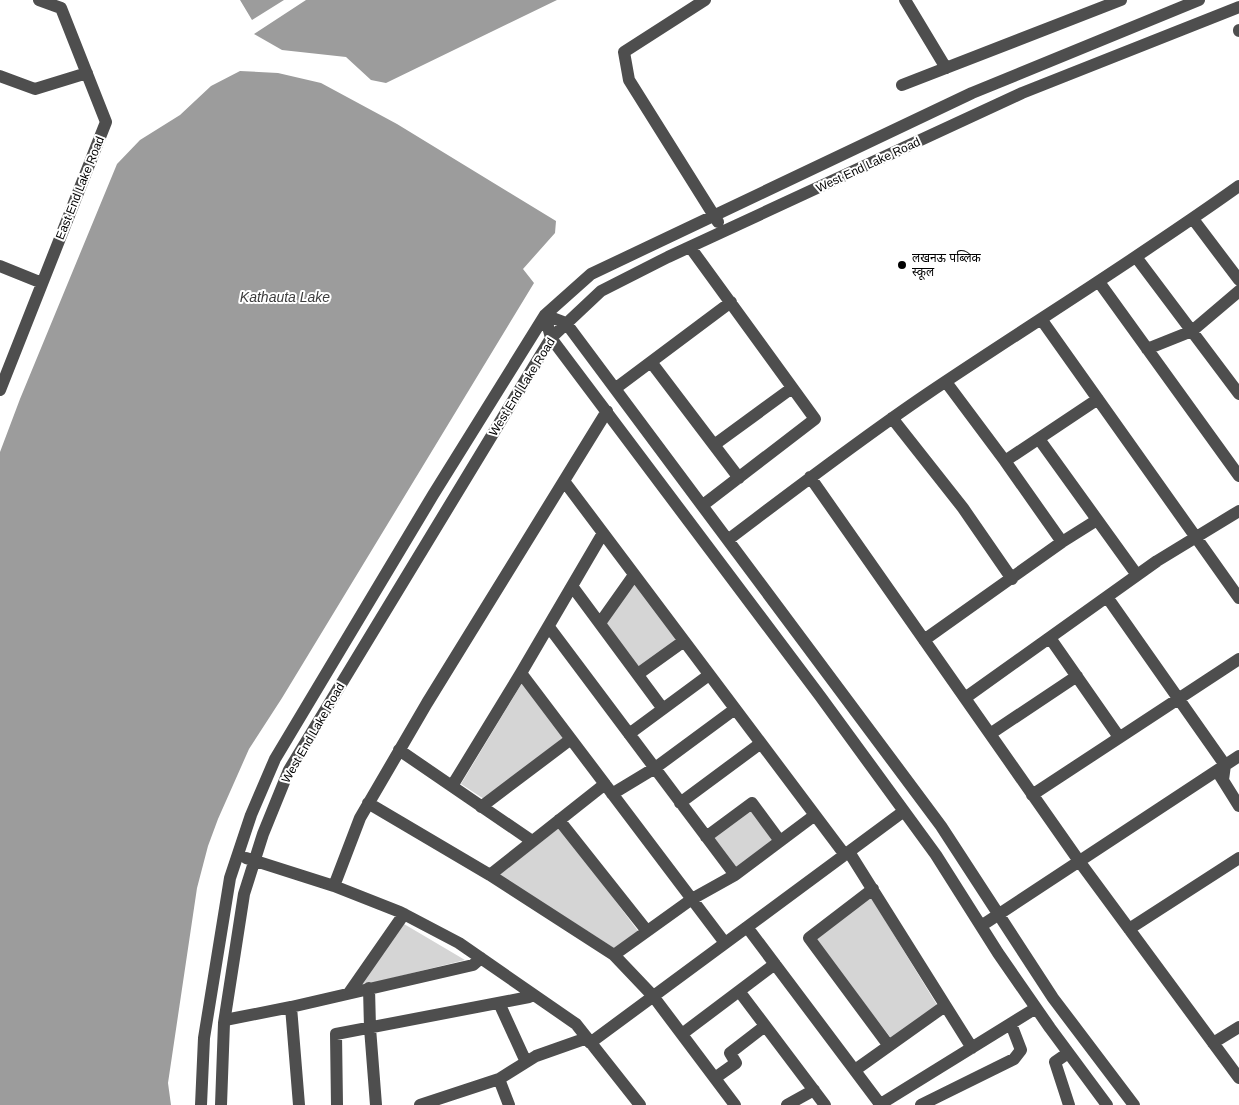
<svg xmlns="http://www.w3.org/2000/svg" width="1239" height="1105" viewBox="0 0 1239 1105" font-family="Arial,'Noto Sans Devanagari',sans-serif">
<rect width="100%" height="100%" fill="#fff"/>
<path fill="#d5d5d5" d="M 633,581 L 678,640 L 638,670 L 604,625 Z
M 522,683 L 564,737 L 484,799 L 461,784 Z
M 752,807 L 776,841 L 736,870 L 712,836 Z
M 560,827 L 638,931 L 614,948 L 499,875 Z
M 870,896 L 937,1005 L 891,1038 L 815,939 Z
M 404,924 L 465,960 L 360,986 Z"/>
<path fill="#9c9c9c" d="M 240,0 L 284,0 L 252,20 Z
M 306,0 L 557,0 L 386,83 L 371,80 L 346,57 L 282,50 L 254,34 Z
M 240,71 L 278,73 L 321,83 L 397,124 L 556,221 L 555,233 L 523,269 L 534,283 L 282,698 L 249,749 L 218,819 L 208,846 L 197,888 L 168,1083 L 171,1105 L 0,1105 L 0,452 L 20,399 L 117,164 L 140,140 L 180,115 L 211,86 Z"/>
<g fill="none" stroke-linecap="round" stroke-linejoin="round">
<path stroke="#4e4e4e" stroke-width="12" d="M 705,0 L 624,52 L 629,80 L 718,222
M 905,0 L 946,68
M 1239,30 L 1239,31
M 0,76 L 35,89 L 87,73
M 902,85 L 1121,0
M 1193,219 L 1239,280
M 690,247 L 815,419 L 703,505
M 1136,257 L 1239,394
M 0,266 L 42,283
M 1099,282 L 1239,476
M 545,315 L 566,323 L 941,826 L 1053,998 L 1134,1105
M 545,315 L 551,338 L 820,696 L 936,855 L 998,953 L 1050,1028 L 1107,1105
M 1041,319 L 1239,598
M 1147,349 L 1192,331 L 1239,291
M 651,362 L 739,478
M 946,382 L 1005,461 L 1062,542
M 616,388 L 731,302
M 0,390 L 106,122 L 61,8 L 39,0
M 892,418 L 963,508 L 1012,579
M 1039,439 L 1137,575
M 714,445 L 792,388
M 1005,461 L 1098,399
M 810,477 L 1079,861 L 1239,1078
M 564,481 L 845,855
M 729,539 C 794,490 859,440 927,394 C 1031,324 1137,259 1239,186
M 572,586 L 663,709
M 1107,597 L 1225,765 L 1223,780
M 600,623 L 634,575
M 549,627 L 735,875
M 1050,638 L 1119,737
M 924,640 L 1062,542 L 1097,520
M 521,673 L 725,943
M 638,674 L 684,641
M 965,698 L 1157,561 L 1239,511
M 629,734 L 709,675
M 990,734 L 1077,676
M 399,750 L 532,841
M 1219,774 L 1239,806
M 452,786 L 521,673 L 603,533
M 612,794 L 655,768 L 735,709
M 1032,795 L 1239,659
M 368,803 L 490,875 L 614,955 L 653,996 L 735,1105
M 680,803 L 761,743
M 481,807 L 571,739
M 559,820 L 647,931
M 706,837 L 752,803 L 780,841
M 849,852 L 972,1048
M 246,858 L 334,886 L 400,912 L 459,943 L 576,1024 L 640,1105
M 490,875 L 605,784
M 334,886 L 360,818 L 427,703 L 607,411
M 873,889 L 809,938 L 889,1046
M 981,926 L 1239,756
M 747,927 L 880,1104
M 1129,929 L 1239,858
M 614,955 L 692,899 L 735,875 L 815,815
M 369,988 L 370,1028 L 376,1105
M 739,991 L 825,1105
M 349,993 L 404,914
M 499,1003 L 526,1062
M 291,1007 L 299,1105
M 225,1020 L 291,1007 L 473,965 L 481,958
M 682,1034 L 775,964
M 590,1043 L 904,811
M 1213,1043 L 1239,1027
M 1068,1053 L 1055,1062 L 1069,1105
M 855,1070 L 945,1006
M 715,1078 L 736,1063 L 730,1053 L 765,1026
M 499,1079 L 509,1105
M 201,1105 L 204,1038 L 230,878 L 251,815 L 275,759 L 433,495 L 545,315 L 591,274 L 972,93 L 1199,0
M 221,1105 L 224,1023 L 244,894 L 263,834 L 289,770 L 551,338 L 601,291 L 668,257 L 1022,93 L 1239,7
M 337,1105 L 336,1034 L 529,997 L 531,993
M 420,1105 L 499,1079 L 536,1056 L 587,1038
M 787,1105 L 814,1090
M 879,1105 L 1036,1008
M 921,1105 L 1014,1059 L 1021,1050 L 1011,1024"/>
</g>
<circle fill="#000" stroke="#fff" stroke-width="2" cx="902" cy="265" r="5"/>
<g text-anchor="middle" dominant-baseline="central" stroke-width="4" stroke-linejoin="round" paint-order="stroke">
<g font-size="12" fill="#000" stroke="#fff">
<text transform="translate(868 165) rotate(-25)">West End Lake Road</text>
<text transform="translate(80 188) rotate(-68)">East End Lake Road</text>
<text transform="translate(522 387) rotate(-58)">West End Lake Road</text>
<text transform="translate(313 733) rotate(-60)">West End Lake Road</text>
</g>
<g font-size="12" fill="#000" stroke="#fff" text-anchor="start">
<text x="912" y="258">लखनऊ पब्लिक<tspan x="912" dy="14">स्कूल</tspan></text>
</g>
<g font-size="14" font-style="italic" fill="#3d3d3d" stroke="#fff">
<text x="285" y="297">Kathauta Lake</text>
</g>
</g>
</svg>
